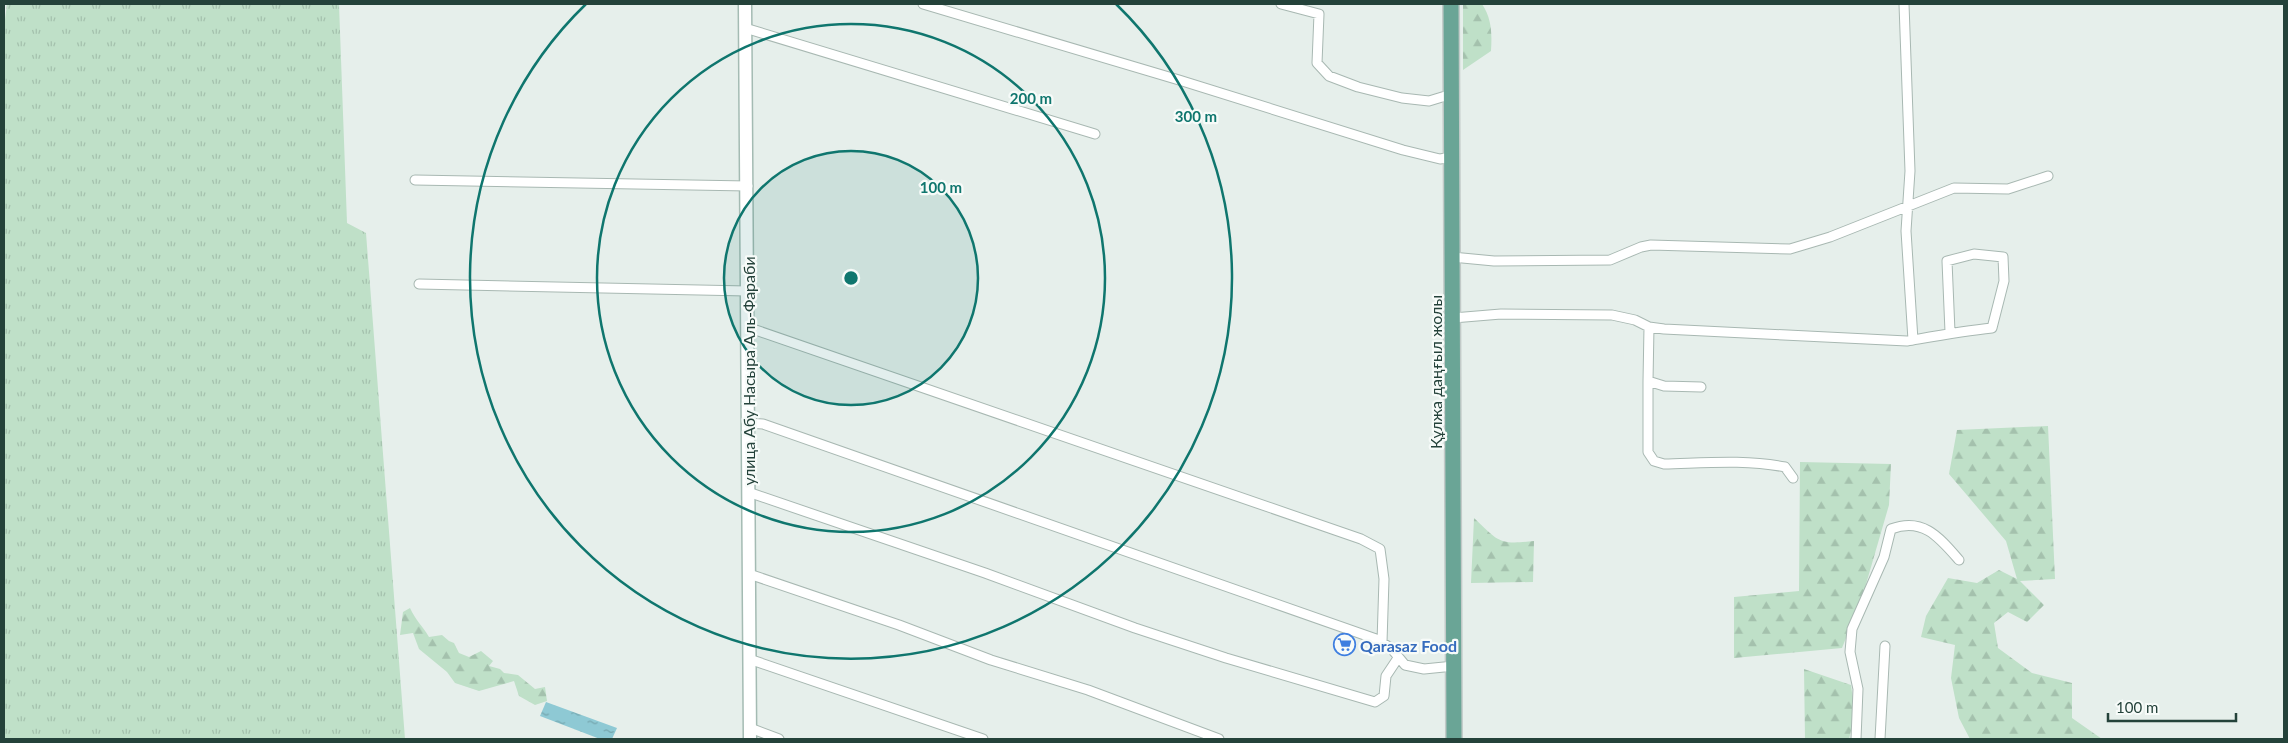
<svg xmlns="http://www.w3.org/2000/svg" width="2288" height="743" viewBox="0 0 2288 743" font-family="Lato,sans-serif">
<defs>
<pattern id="grass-tufts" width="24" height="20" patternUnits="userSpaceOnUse" patternTransform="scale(1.25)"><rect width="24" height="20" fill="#bfe0c8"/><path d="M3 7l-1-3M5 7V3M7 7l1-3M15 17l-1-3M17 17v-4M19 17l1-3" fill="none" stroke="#a4c1ad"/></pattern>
<pattern id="forest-firs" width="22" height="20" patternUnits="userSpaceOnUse" patternTransform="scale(1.25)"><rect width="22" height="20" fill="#bfe0c8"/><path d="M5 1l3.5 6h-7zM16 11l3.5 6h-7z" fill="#a4c1ad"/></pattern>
<pattern id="water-ripples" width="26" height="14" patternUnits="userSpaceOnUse" patternTransform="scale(1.25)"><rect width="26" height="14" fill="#8ec9d4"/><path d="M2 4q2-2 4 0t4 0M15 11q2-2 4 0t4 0" fill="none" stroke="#74a5ad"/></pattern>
</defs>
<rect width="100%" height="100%" fill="#e6efeb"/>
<path fill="url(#grass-tufts)" d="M 7,4 L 339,4 L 347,223 L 366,233 L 405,739 L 4,739 L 4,27 Z"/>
<path fill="url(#forest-firs)" d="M 1468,4 L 1482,4 C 1492,19 1492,34 1491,51 L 1463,70 L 1463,5 Z
M 2048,426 L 2055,579 L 2020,581 L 2044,605 L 2027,622 L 2008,612 L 1994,623 L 1998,648 L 2032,673 L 2072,683 L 2072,718 L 2102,739 L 1970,739 L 1959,718 L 1951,678 L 1955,645 L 1921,637 L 1926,616 L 1948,578 L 1977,583 L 1999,570 L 2017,579 L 2006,541 L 1949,474 L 1957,430 Z
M 1800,462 L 1891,464 L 1889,505 L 1862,598 L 1842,648 L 1734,658 L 1734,597 L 1799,591 Z
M 1474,518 C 1499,542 1499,545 1534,541 L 1533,582 L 1471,583 Z
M 410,608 C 416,621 422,625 429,637 L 442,635 L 449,641 L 454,643 L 459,653 L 469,657 L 481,651 L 493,661 L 489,666 L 500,669 L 504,673 L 518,675 L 535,689 L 545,687 L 547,701 L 535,705 L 519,696 L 514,681 L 479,691 L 455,683 L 447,672 L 419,649 L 413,633 L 400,635 L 403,612 Z
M 1804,669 L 1851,685 L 1855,714 L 1849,739 L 1805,739 Z"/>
<path fill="url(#water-ripples)" d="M 546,702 L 617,728 L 612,739 L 600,739 L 540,716 Z"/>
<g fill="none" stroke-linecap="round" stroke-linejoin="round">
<defs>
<path id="street" d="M 923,4 L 1179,80 L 1403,150 L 1440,159 L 1452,157
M 1281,4 L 1319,14 L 1317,63 L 1329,76 L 1358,87 L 1402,98 L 1429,101 L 1452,94
M 1904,4 L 1910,171 L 1906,231 L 1913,340
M 745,28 L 1095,134
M 415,180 L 748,186
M 1452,257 L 1494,261 L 1610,260 L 1641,247 L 1651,245 L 1790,249 L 1830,237 L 1954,188 L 2008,189 L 2048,176
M 419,284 L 747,291
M 1453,318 L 1501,314 L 1612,315 L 1635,320 L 1649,327 L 1664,329 L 1907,341 C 1936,336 1963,331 1992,328 L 2004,281 L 2003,257 L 1974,254 L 1947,261 L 1950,332
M 747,327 L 1361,539 L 1380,549 L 1384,579 L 1382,642
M 1649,327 L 1648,381 L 1664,386 L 1701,387
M 1648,381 L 1648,452 L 1654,461 L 1664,464 C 1704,463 1746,459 1785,467 L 1793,478
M 748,423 L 763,424 L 1376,639 L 1391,648 L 1405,665 L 1424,669 L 1454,666
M 748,492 L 985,573 L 1135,628 L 1226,658 L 1375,702 L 1384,696 L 1386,676 L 1398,658
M 749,574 L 899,625 L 991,660 L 1088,690 L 1219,739
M 749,659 L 983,739
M 750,728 L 779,739
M 1856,739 L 1858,689 L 1850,652 L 1852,629 L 1884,557 L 1891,529 C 1923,517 1939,537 1959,560
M 1880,739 L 1885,646"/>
<path id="secondary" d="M 745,4 L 750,739"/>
<path id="primary" d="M 1451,4 L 1454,739"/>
</defs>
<use href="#street" stroke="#a8b8b2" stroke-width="11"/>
<use href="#secondary" stroke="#a4bbb3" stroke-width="15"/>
<use href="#primary" stroke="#c2cac8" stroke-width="18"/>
<use href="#street" stroke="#fff" stroke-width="9"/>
<use href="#secondary" stroke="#fff" stroke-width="12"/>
<use href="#primary" stroke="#6aa596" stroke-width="15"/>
</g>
<circle cx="851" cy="278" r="127" fill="#0f766e" fill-opacity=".12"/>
<g fill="none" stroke="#0f766e" stroke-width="2.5">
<circle cx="851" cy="278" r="127"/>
<circle cx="851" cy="278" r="254"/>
<path d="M1116 4A381 381 0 1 1 586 4"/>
</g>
<defs>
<symbol id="supermarket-ring" viewBox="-11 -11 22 22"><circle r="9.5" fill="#f7fbf9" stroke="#3f7fe0" stroke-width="1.5"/><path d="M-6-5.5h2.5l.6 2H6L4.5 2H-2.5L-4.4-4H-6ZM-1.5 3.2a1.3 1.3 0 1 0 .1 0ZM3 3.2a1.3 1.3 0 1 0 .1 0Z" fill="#3f7fe0"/></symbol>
</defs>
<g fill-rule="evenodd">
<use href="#supermarket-ring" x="1332" y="632" width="25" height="25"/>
</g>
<g text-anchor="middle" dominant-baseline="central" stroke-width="4.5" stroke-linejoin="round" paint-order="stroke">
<g font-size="16" fill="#24423a" stroke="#f7fbf9">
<text transform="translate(748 371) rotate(-90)">улица Абу Насыра Аль-Фараби</text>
<text transform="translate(1435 372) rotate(-90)">Құлжа даңғыл жолы</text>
</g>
<g font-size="16" font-weight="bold" fill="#366cbe" stroke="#f7fbf9" text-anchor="start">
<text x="1360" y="645">Qarasaz Food</text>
</g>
</g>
<circle cx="851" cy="278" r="8" fill="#0f766e" stroke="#f7fbf9" stroke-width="2.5"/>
<g font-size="15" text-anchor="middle" font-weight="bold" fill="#0f766e" stroke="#f7fbf9" stroke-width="4.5" stroke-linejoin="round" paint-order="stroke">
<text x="1031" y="104">200 m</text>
<text x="1196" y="122">300 m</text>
<text x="941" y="193">100 m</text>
</g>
<rect width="2288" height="743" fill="none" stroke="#24423a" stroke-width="10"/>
<path d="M2108 713v8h128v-8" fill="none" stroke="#24423a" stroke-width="2.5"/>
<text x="2116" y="713" font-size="15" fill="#24423a" stroke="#f7fbf9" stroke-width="4" paint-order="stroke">100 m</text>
</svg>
